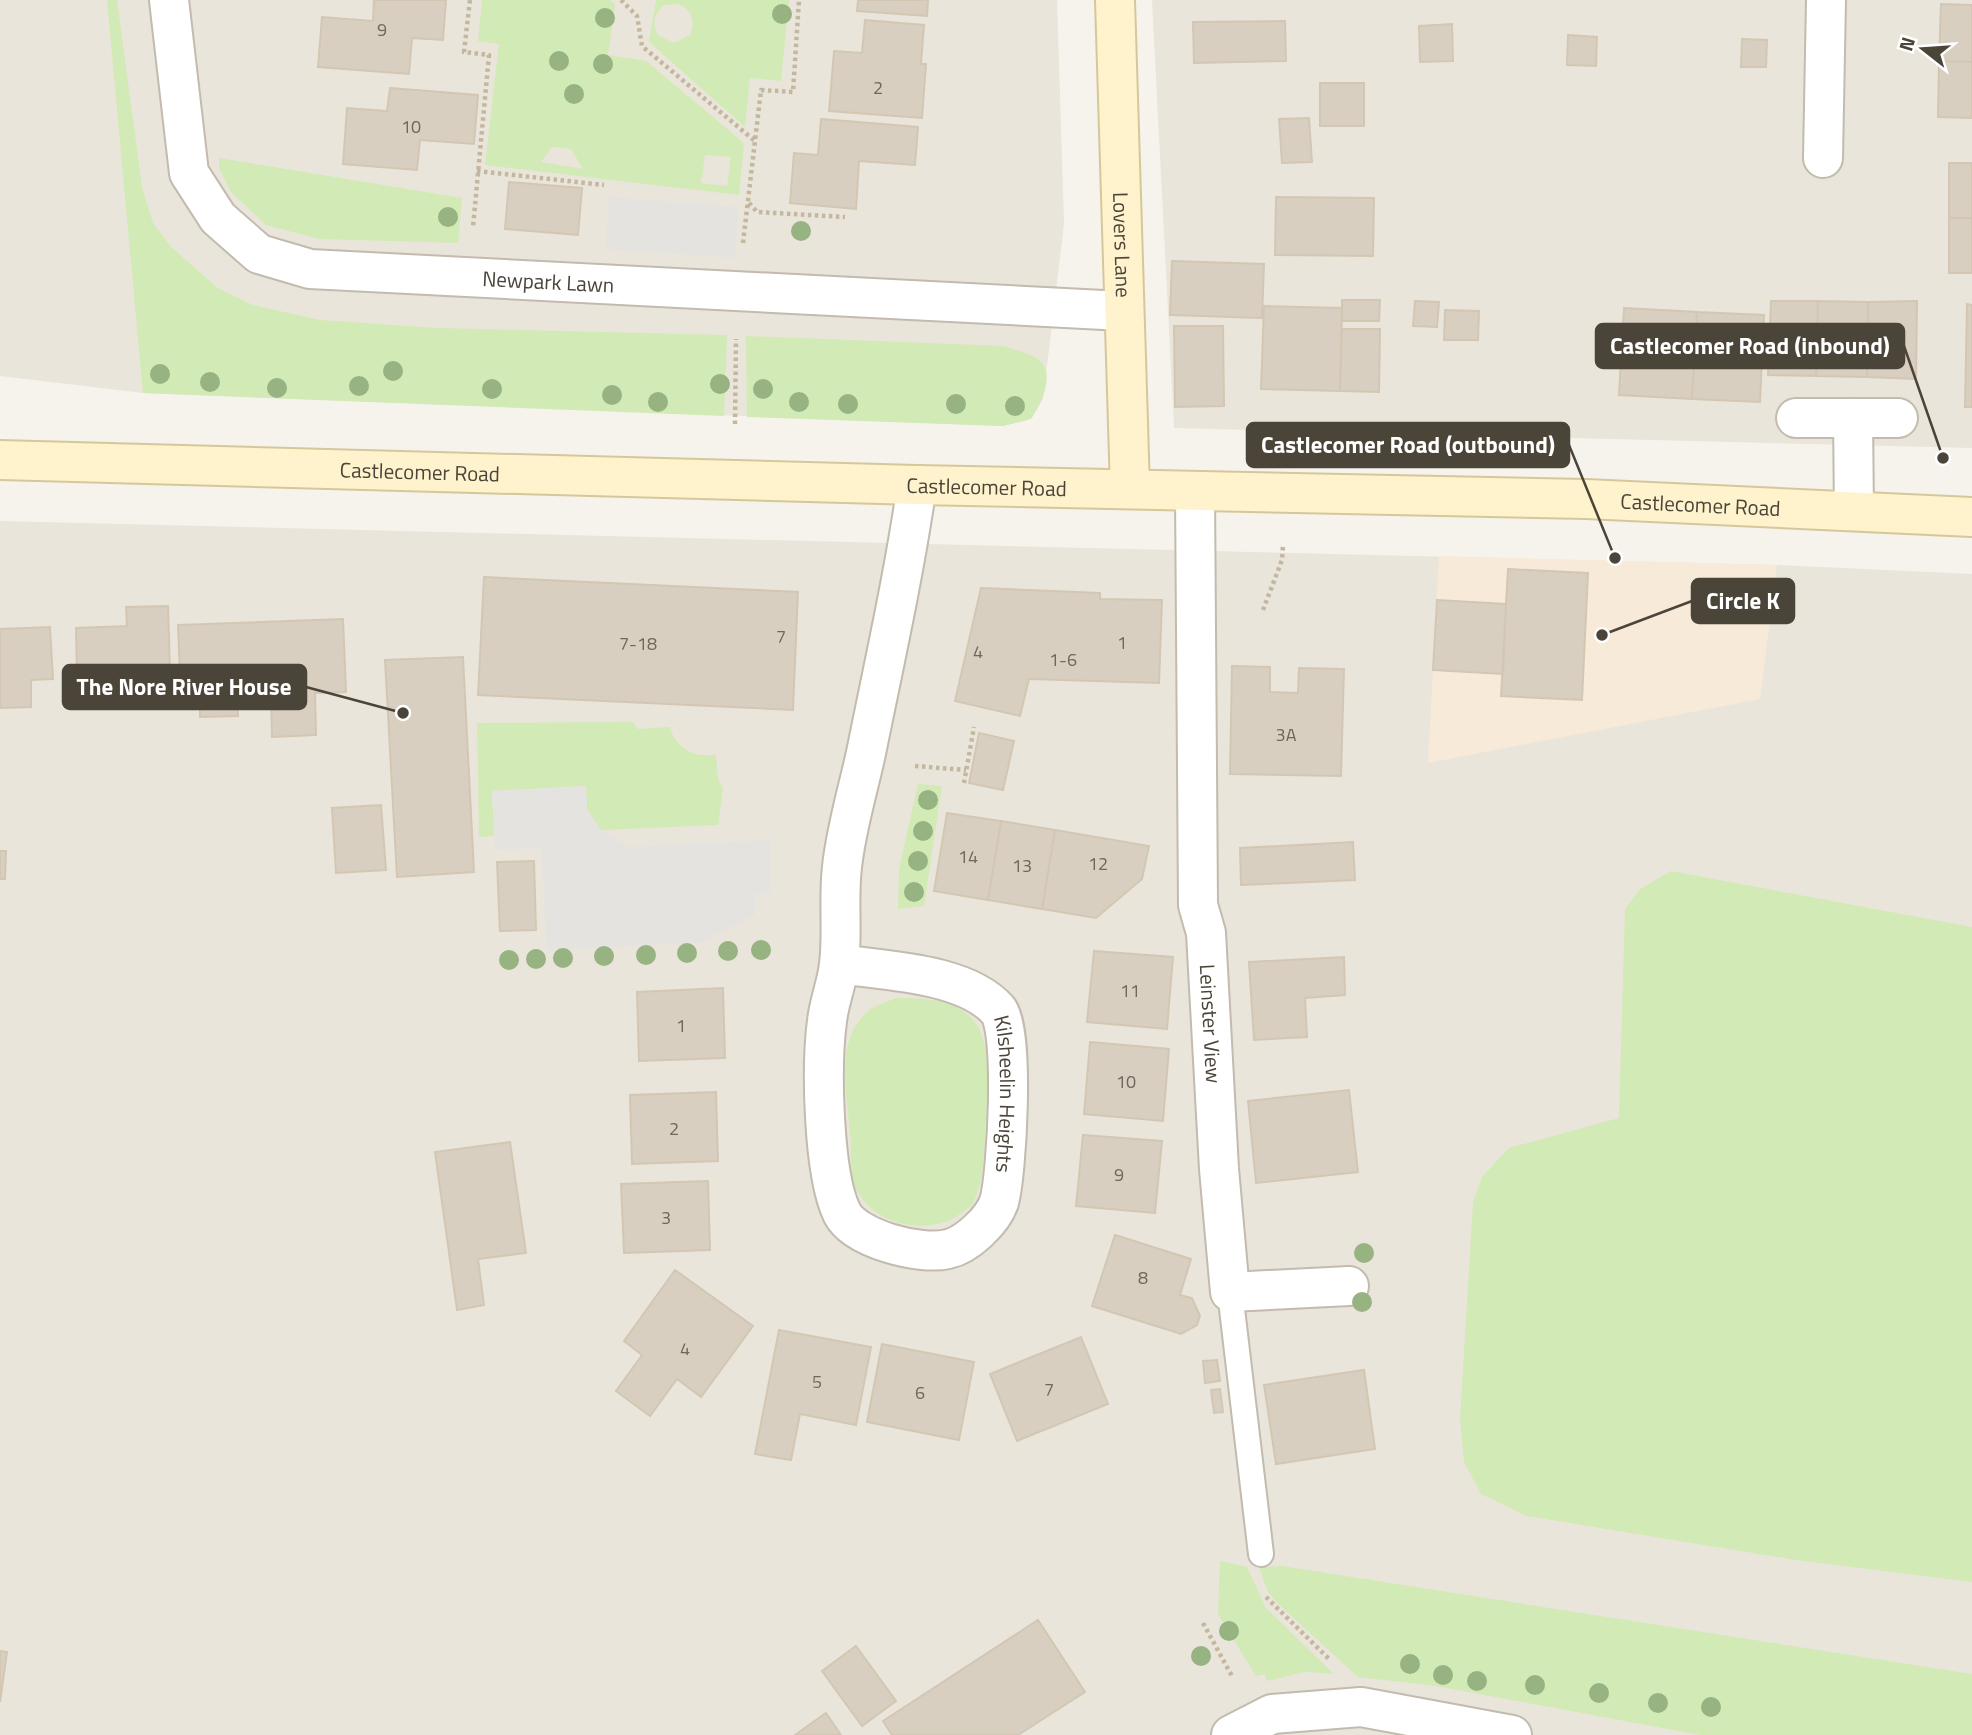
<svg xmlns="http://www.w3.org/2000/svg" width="1972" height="1735" viewBox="0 0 1972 1735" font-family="'Titillium Web',sans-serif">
<rect width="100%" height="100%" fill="#f6f3ec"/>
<path fill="#eae5da" d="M 0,0 L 1057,0 L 1064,224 L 1043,399 L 1031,419 L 1003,426 L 143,393 L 0,376 Z
M 1152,0 L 1972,0 L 1972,448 L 1174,428 Z
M 0,521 L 1777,565 L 1972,574 L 1972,1735 L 0,1735 Z"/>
<path fill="#f7ead8" d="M 1439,556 L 1777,565 L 1760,699 L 1428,763 Z"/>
<path fill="#d2eab5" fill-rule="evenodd" d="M 107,0 L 117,0 L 142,187 L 153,223 L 171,247 L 218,288 L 253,305 L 320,320 L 438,328 L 727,335 L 724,416 L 143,393 Z
M 482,0 L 610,0 L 615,4 L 608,55 L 646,61 L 744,143 L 739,195 L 485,165 L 499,44 L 478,41 ZM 552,147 L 571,149 L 583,169 L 541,162 ZM 705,155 L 731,157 L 727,186 L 701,183 Z
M 656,0 L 789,0 L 781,81 L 750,78 L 745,127 L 649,42 ZM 678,4 C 692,9 696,22 690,35 L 674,43 L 658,35 C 652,23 654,14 664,5 Z
M 219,158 L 462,198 L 458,243 L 319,239 L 266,225 L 231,192 L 219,168 Z
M 746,336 L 1004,346 C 1014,350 1027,352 1036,358 C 1058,371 1041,404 1031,419 L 1003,426 L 747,417 Z
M 633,722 L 638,729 L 669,727 C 679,750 692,757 716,755 L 718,779 L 723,788 L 718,825 L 601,830 L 587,809 L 586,786 L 492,791 L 494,836 L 479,837 L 477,723 Z
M 918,784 L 942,786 L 924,906 L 898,909 L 899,869 Z
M 1671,871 L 1972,927 L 1972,1582 L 1796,1560 L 1527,1516 L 1481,1494 L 1464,1462 L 1460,1419 L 1473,1202 L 1482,1177 L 1509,1148 L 1619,1118 L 1625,909 L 1640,889 Z
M 895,998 C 992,996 990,1039 986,1118 C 984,1145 985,1176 974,1202 C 972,1206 967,1209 963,1212 C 931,1238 871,1226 855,1186 C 849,1172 852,1149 850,1133 C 847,1093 833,1037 871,1009 C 878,1004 888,1002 895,998 Z
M 1220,1561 L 1247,1567 L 1266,1608 L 1334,1674 L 1305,1672 L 1267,1681 L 1265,1674 L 1256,1676 L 1218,1614 Z
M 1282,1566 L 1972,1674 L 1972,1735 L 1700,1735 L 1436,1686 L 1358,1677 L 1276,1602 L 1268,1592 L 1259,1567 Z"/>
<path fill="#e5e3e0" d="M 609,197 L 738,207 L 735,258 L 605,249 Z
M 586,786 L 587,809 L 601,830 L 629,847 L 771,840 L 770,893 L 755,893 L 755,915 L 702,942 L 547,950 L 541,848 L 495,850 L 492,791 Z"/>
<path fill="#d8cfc1" stroke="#d3c7b4" stroke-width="2" d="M 374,0 L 446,0 L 443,40 L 412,38 L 409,74 L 318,67 L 322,17 L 373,21 Z
M 858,0 L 928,0 L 927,16 L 857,11 Z
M 1941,4 L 1972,5 L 1972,62 L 1939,61 Z
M 865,20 L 924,25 L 921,64 L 926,64 L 922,118 L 829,111 L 834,51 L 862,53 Z
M 1285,21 L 1286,61 L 1194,63 L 1193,22 Z
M 1452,24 L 1453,61 L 1420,62 L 1419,26 Z
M 1568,35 L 1597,37 L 1596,66 L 1567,65 Z
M 1742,39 L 1767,40 L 1766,67 L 1741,67 Z
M 1939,61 L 1972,62 L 1972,118 L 1938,117 Z
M 1320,83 L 1364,83 L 1364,126 L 1320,126 Z
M 390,88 L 478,95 L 474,144 L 420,140 L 417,170 L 343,164 L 347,108 L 387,111 Z
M 1309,118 L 1312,162 L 1282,163 L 1279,119 Z
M 821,119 L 918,127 L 915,165 L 859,161 L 856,209 L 790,203 L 794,153 L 818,155 Z
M 1949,163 L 1972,163 L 1972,218 L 1949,218 Z
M 509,182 L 582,188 L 578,235 L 505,229 Z
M 1276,197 L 1374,198 L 1373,256 L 1275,255 Z
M 1949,218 L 1972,218 L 1972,273 L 1949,273 Z
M 1172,261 L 1264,264 L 1262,318 L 1170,315 Z
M 1342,300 L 1380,300 L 1379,321 L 1342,321 Z
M 1415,301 L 1439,302 L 1437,327 L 1413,326 Z
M 1771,301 L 1818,301 L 1816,376 L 1768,375 Z
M 1818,301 L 1868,302 L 1867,377 L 1816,376 Z
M 1917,301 L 1916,379 L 1867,377 L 1868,302 Z
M 1967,304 L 1972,305 L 1972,407 L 1965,407 Z
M 1264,306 L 1342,308 L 1340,391 L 1261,389 Z
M 1624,308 L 1697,312 L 1692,399 L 1619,395 Z
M 1445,310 L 1479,311 L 1478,340 L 1444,340 Z
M 1697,312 L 1764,315 L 1760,402 L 1692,399 Z
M 1174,326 L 1223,326 L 1224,406 L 1175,407 Z
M 1342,329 L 1380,329 L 1379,392 L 1340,391 Z
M 1508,569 L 1588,573 L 1582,700 L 1501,696 Z
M 484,577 L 798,592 L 793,710 L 478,695 Z
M 981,588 L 1100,593 L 1100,599 L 1162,600 L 1159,683 L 1029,679 L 1020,716 L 955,701 Z
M 1437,600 L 1506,604 L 1503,674 L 1433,670 Z
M 168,606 L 170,673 L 77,676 L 76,628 L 127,626 L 126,607 Z
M 343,619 L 346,692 L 315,693 L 316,735 L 272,737 L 271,695 L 237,696 L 238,716 L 200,717 L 200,698 L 181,699 L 178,625 Z
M 50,627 L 53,679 L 31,680 L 31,707 L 0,708 L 0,629 Z
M 463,657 L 474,872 L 397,877 L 385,660 Z
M 1232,666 L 1270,667 L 1270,692 L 1298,693 L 1299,668 L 1344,669 L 1341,776 L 1230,774 Z
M 979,733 L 1014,741 L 1003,790 L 969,783 Z
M 381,805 L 386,870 L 336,873 L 332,808 Z
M 947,813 L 1001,821 L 988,900 L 934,891 Z
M 1001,821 L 1055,830 L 1042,909 L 988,900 Z
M 1055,830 L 1149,846 L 1142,879 L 1096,918 L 1042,909 Z
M 1353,842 L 1355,880 L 1241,885 L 1240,848 Z
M 0,851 L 6,851 L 5,879 L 0,879 Z
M 534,861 L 536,930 L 500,931 L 497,862 Z
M 1094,951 L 1173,957 L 1167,1029 L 1087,1022 Z
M 1344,957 L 1345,995 L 1305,998 L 1307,1037 L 1254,1040 L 1249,962 Z
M 723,988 L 725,1058 L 639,1061 L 637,992 Z
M 1090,1042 L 1169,1049 L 1163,1121 L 1084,1114 Z
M 1349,1090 L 1358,1172 L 1256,1183 L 1248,1101 Z
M 716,1092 L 718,1161 L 632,1164 L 630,1095 Z
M 1083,1135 L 1162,1141 L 1155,1213 L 1076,1206 Z
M 510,1142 L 526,1253 L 478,1259 L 484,1305 L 457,1310 L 435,1152 Z
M 708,1181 L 710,1250 L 624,1253 L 621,1184 Z
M 1115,1235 L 1191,1259 L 1180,1295 L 1192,1298 L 1200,1316 L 1197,1325 L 1181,1334 L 1092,1306 Z
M 675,1270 L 753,1326 L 701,1397 L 677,1379 L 650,1416 L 616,1391 L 642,1355 L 624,1341 Z
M 779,1330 L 871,1347 L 856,1425 L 800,1414 L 791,1460 L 755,1454 Z
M 1081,1337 L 1108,1404 L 1017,1441 L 990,1374 Z
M 882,1344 L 974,1362 L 959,1440 L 867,1422 Z
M 1217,1360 L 1220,1381 L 1205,1383 L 1203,1361 Z
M 1364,1370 L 1375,1449 L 1276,1464 L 1264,1385 Z
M 1220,1389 L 1223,1412 L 1214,1413 L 1211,1390 Z
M 1038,1620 L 1085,1692 L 1018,1735 L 892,1735 L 883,1721 Z
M 856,1646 L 896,1701 L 862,1726 L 822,1671 Z
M 0,1651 L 7,1652 L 0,1702 Z
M 826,1713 L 841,1735 L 795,1735 Z"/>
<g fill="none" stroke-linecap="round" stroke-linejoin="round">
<defs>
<path id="lane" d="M 1230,1292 L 1261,1554"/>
<g id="street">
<path id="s1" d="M 169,0 L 189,173 L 218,218 L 259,254 L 310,269 L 1123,311"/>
<path d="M 1823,158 L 1826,0"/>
<path d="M 1796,418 L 1898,418"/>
<path d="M 1853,418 L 1854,511"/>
<path id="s2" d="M 1195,491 L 1198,905 L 1206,933 L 1219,1169 L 1230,1292 L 1349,1286"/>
<path id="s3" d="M 839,964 C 887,971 965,973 998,1010 C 1015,1028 1007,1175 999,1202 C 993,1220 967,1245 948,1249 C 921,1256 855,1239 842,1213 C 823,1174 821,1066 827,1021 C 829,1002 837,984 839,964 C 843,932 838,899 842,867 C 846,829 858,790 866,753 C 884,664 904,575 917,485"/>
<path d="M 1231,1735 L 1272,1714 L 1361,1707 L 1512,1735"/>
</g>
<g id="secondary">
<path id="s4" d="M 1115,0 L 1130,489"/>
<path id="s5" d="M 0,460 L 917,485 L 1586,499 L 1972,517"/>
</g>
</defs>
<use href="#lane" stroke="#c2bbae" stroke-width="28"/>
<use href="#street" stroke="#c2bbae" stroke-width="42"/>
<use href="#secondary" stroke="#d6c79b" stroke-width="42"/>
<path stroke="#c4b79f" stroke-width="4.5" stroke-dasharray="3.5 3.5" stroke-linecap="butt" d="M 470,0 L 464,52 L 489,55 L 473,227
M 621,0 L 637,16 L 642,46 L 756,142
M 477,171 L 604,185
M 749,203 L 757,212 L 845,217
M 743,243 L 761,90 L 793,92 L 799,0
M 735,424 L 736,339
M 1263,610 L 1282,560 L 1283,545
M 915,766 L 966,770
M 964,783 L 974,727
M 1266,1597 L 1329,1659
M 1203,1623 L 1233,1678"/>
<use href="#lane" stroke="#fff" stroke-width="24"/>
<use href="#street" stroke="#fff" stroke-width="38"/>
<use href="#secondary" stroke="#fff3cd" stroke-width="38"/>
</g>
<g fill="#97b381">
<circle cx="782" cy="14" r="10"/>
<circle cx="605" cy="18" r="10"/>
<circle cx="559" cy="61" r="10"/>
<circle cx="603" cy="64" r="10"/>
<circle cx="574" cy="94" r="10"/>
<circle cx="448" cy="217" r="10"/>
<circle cx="801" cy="231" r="10"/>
<circle cx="393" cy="371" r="10"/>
<circle cx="160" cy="374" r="10"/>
<circle cx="210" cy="382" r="10"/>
<circle cx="720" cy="384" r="10"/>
<circle cx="359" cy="386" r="10"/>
<circle cx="277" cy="388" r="10"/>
<circle cx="492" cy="389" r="10"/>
<circle cx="763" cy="389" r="10"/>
<circle cx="612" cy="395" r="10"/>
<circle cx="658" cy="402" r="10"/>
<circle cx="799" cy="402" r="10"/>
<circle cx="848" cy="404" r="10"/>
<circle cx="956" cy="404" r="10"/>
<circle cx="1015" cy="406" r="10"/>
<circle cx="928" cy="800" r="10"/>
<circle cx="923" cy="831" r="10"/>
<circle cx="918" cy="861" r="10"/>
<circle cx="914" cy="892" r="10"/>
<circle cx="761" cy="950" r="10"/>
<circle cx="728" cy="951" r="10"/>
<circle cx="687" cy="953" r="10"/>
<circle cx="646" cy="955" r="10"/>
<circle cx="604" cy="956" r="10"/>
<circle cx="563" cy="958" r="10"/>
<circle cx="536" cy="959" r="10"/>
<circle cx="509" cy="960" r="10"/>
<circle cx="1364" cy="1253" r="10"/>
<circle cx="1362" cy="1302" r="10"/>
<circle cx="1229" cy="1631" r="10"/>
<circle cx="1201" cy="1656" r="10"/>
<circle cx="1410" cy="1664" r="10"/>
<circle cx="1443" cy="1675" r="10"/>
<circle cx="1477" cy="1681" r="10"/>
<circle cx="1535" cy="1685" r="10"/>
<circle cx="1599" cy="1693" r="10"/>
<circle cx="1658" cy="1703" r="10"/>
<circle cx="1711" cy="1707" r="10"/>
</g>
<g text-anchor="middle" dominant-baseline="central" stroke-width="5" stroke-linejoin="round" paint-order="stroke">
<g font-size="18" fill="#6e675b">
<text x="382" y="29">9</text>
<text x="878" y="87">2</text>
<text x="411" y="126">10</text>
<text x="781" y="636">7</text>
<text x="1122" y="642">1</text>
<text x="638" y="643">7-18</text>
<text x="978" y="651">4</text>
<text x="1063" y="659">1-6</text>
<text x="1286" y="734">3A</text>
<text x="968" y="856">14</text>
<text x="1098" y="863">12</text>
<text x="1022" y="865">13</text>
<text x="1130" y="990">11</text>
<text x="681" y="1025">1</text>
<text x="1126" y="1081">10</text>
<text x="674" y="1128">2</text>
<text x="1119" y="1174">9</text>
<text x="666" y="1217">3</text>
<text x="1143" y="1277">8</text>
<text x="685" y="1348">4</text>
<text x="817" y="1381">5</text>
<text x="1049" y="1389">7</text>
<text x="920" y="1392">6</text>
</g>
<g font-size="21" fill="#4b4439" stroke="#fff">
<text stroke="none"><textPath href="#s4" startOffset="245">Lovers Lane</textPath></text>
<text stroke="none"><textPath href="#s1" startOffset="574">Newpark Lawn</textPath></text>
<text stroke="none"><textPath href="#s5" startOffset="420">Castlecomer Road</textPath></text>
<text stroke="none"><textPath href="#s5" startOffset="987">Castlecomer Road</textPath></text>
<text stroke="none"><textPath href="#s5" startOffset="1701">Castlecomer Road</textPath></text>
<text stroke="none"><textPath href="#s2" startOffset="534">Leinster View</textPath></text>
<text stroke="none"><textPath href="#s3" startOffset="254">Kilsheelin Heights</textPath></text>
</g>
</g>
<path fill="none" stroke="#4b4439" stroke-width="2.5" d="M1943 458L1904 346M1615 558L1569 445M1602 635L1692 601M403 713L306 687"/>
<g fill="#4b4439" stroke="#fff" stroke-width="2.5">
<circle cx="1943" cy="458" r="7"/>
<circle cx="1615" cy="558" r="7"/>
<circle cx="1602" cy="635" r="7"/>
<circle cx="403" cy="713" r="7"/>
</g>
<g fill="#4b4439" stroke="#4b4439" stroke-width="2.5">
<rect x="1596" y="324" width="308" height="44" rx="7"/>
<rect x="1247" y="423" width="322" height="44" rx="7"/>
<rect x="1692" y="579" width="102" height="44" rx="7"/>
<rect x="63" y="665" width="243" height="44" rx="7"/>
</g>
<g font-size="23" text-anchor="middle" font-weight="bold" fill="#fff">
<text x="1750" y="354">Castlecomer Road (inbound)</text>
<text x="1408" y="453">Castlecomer Road (outbound)</text>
<text x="1743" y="609">Circle K</text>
<text x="184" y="695">The Nore River House</text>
</g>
<g transform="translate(1923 49) rotate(287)" stroke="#ffffff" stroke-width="5" paint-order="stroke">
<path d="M0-5L12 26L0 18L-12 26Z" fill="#4b4439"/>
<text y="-10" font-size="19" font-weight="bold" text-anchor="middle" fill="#4b4439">N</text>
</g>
</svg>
